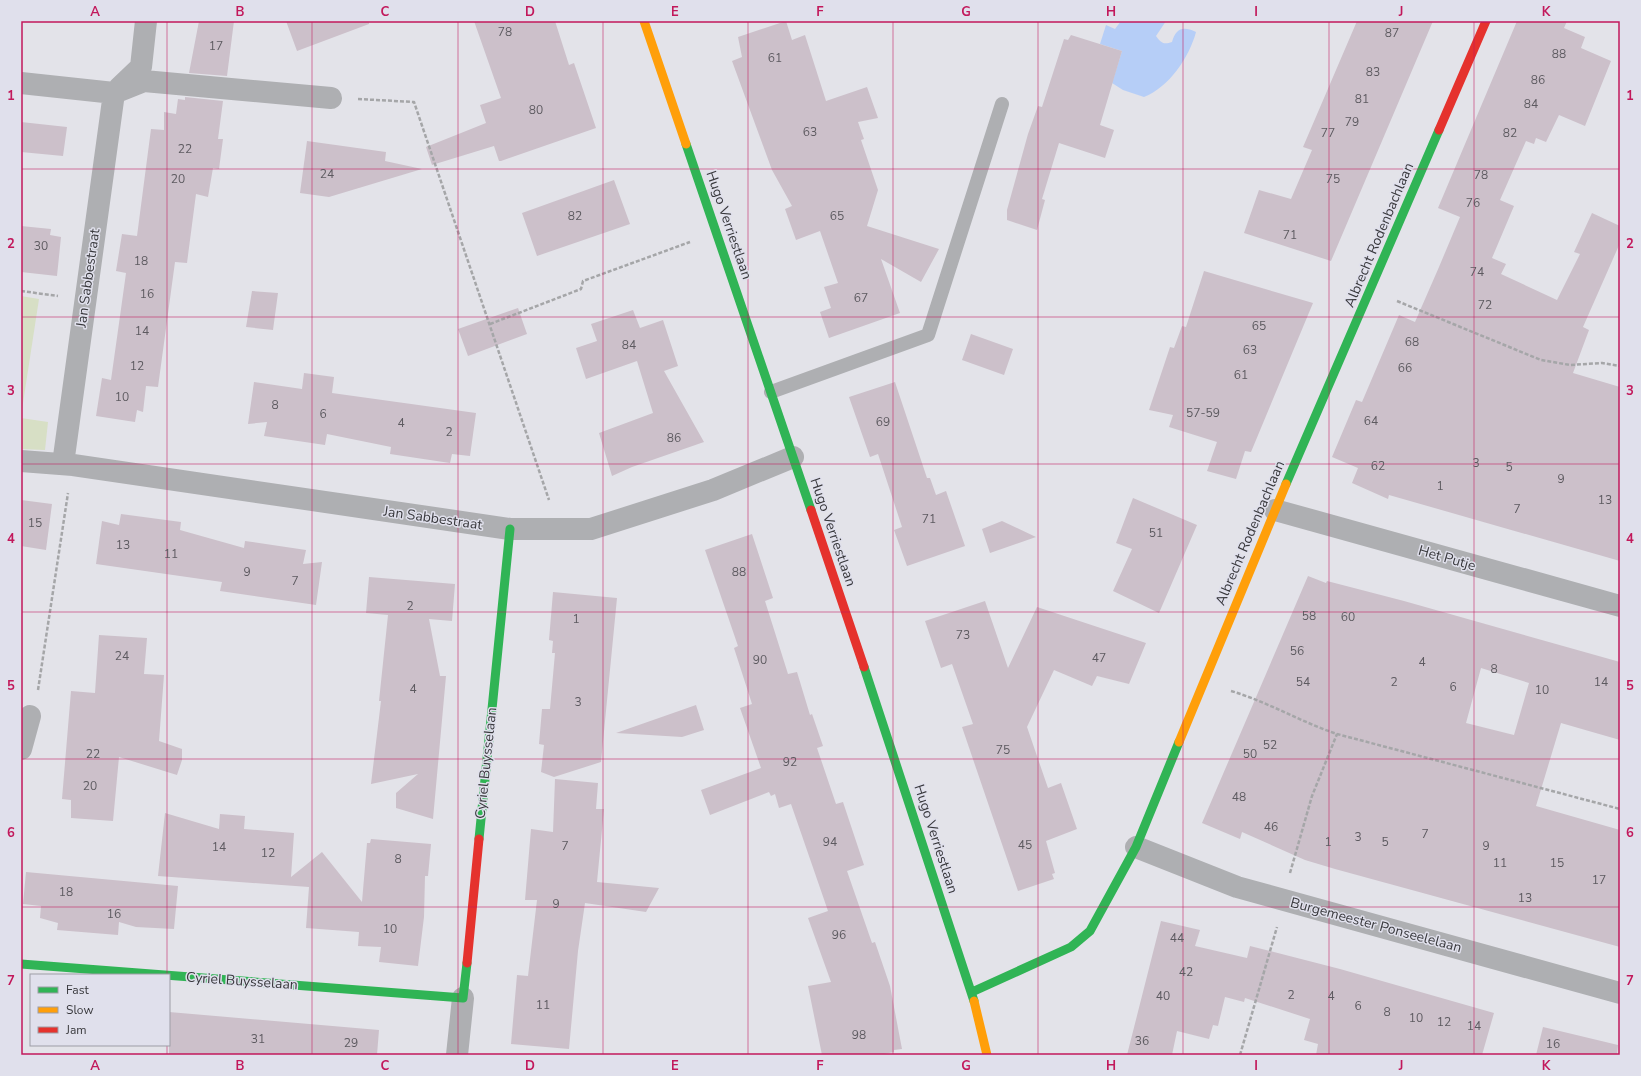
<svg xmlns="http://www.w3.org/2000/svg" width="1641" height="1076" viewBox="0 0 1641 1076" font-family="'Nunito Sans',sans-serif">
<rect width="100%" height="100%" fill="#e3e3e9"/>
<path fill="#d7dfc5" d="M 21,296 L 39,299 L 21,416 Z
M 21,418 L 48,422 L 45,450 L 21,449 Z"/>
<path fill="#b6cef7" d="M 1121,21 L 1166,21 L 1156,36 C 1161,43 1164,45 1172,42 C 1176,28 1183,26 1196,32 C 1189,58 1169,87 1144,97 L 1123,90 L 1112,83 L 1122,51 L 1100,44 L 1106,25 L 1115,29 Z"/>
<path fill="#ccc0ca" fill-rule="evenodd" d="M 199,21 L 234,21 L 227,76 L 189,73 Z
M 286,21 L 369,21 L 369,24 L 297,51 Z
M 474,21 L 555,21 L 569,65 L 574,63 L 596,128 L 501,161 L 499,161 L 494,146 L 432,165 L 426,147 L 486,123 L 480,105 L 501,98 Z
M 786,21 L 792,40 L 805,35 L 826,101 L 867,87 L 878,118 L 858,122 L 864,139 L 861,140 L 878,190 L 867,226 L 939,249 L 921,282 L 881,259 L 900,313 L 829,338 L 820,312 L 831,308 L 824,287 L 838,283 L 820,231 L 796,240 L 785,209 L 792,206 L 772,170 L 732,61 L 742,57 L 738,37 Z
M 1357,21 L 1433,21 L 1331,261 L 1244,233 L 1259,190 L 1291,199 L 1312,150 L 1303,147 Z
M 1517,21 L 1567,21 L 1564,28 L 1585,37 L 1581,48 L 1611,61 L 1585,126 L 1559,115 L 1546,142 L 1536,138 L 1534,144 L 1526,141 L 1500,200 L 1514,206 L 1492,258 L 1506,264 L 1501,274 L 1557,300 L 1580,254 L 1574,252 L 1592,213 L 1620,226 L 1620,243 L 1583,327 L 1589,330 L 1573,373 L 1620,387 L 1620,561 L 1389,495 L 1388,499 L 1352,483 L 1358,468 L 1332,457 L 1356,400 L 1362,402 L 1399,315 L 1415,322 L 1439,267 L 1460,217 L 1438,208 Z
M 1071,35 L 1122,51 L 1100,125 L 1114,130 L 1105,158 L 1059,143 L 1042,199 L 1045,200 L 1037,230 L 1007,220 L 1007,210 L 1028,134 L 1038,106 L 1042,107 L 1064,39 L 1068,40 Z
M 185,97 L 223,101 L 218,139 L 223,139 L 219,169 L 213,168 L 208,197 L 196,194 L 187,263 L 175,262 L 158,387 L 146,386 L 143,412 L 137,410 L 135,422 L 96,416 L 102,378 L 111,380 L 121,309 L 126,273 L 116,271 L 122,234 L 137,236 L 151,129 L 164,130 L 164,112 L 176,114 L 178,99 L 185,100 Z
M 21,122 L 67,127 L 63,156 L 21,152 Z
M 307,141 L 386,152 L 385,161 L 422,169 L 329,197 L 300,193 Z
M 614,180 L 630,224 L 537,256 L 522,213 Z
M 21,226 L 51,229 L 50,235 L 61,237 L 57,276 L 21,272 Z
M 1204,271 L 1313,303 L 1251,452 L 1245,451 L 1236,479 L 1207,471 L 1217,442 L 1169,427 L 1173,415 L 1149,410 L 1170,347 L 1174,348 L 1182,326 L 1186,327 Z
M 252,291 L 278,293 L 273,330 L 246,327 Z
M 518,308 L 527,334 L 468,356 L 458,329 Z
M 633,310 L 640,328 L 663,320 L 678,366 L 664,371 L 704,442 L 632,467 L 612,476 L 599,433 L 653,413 L 637,361 L 586,379 L 576,348 L 597,341 L 591,324 Z
M 971,334 L 1013,349 L 1004,375 L 962,360 Z
M 304,373 L 334,377 L 332,393 L 476,413 L 470,456 L 452,454 L 450,463 L 390,454 L 391,447 L 327,434 L 325,445 L 264,436 L 267,422 L 248,424 L 254,382 L 302,389 Z
M 895,382 L 927,478 L 930,478 L 936,495 L 946,491 L 965,546 L 907,566 L 894,530 L 902,527 L 878,454 L 870,457 L 849,397 Z
M 1133,498 L 1197,525 L 1159,613 L 1113,591 L 1132,549 L 1116,543 Z
M 21,500 L 52,504 L 46,550 L 21,546 Z
M 121,514 L 181,522 L 180,530 L 244,548 L 245,541 L 306,550 L 303,564 L 322,562 L 316,605 L 220,591 L 222,582 L 96,564 L 102,521 L 119,525 Z
M 1002,521 L 1036,537 L 990,553 L 982,529 Z
M 752,534 L 773,598 L 765,601 L 788,674 L 797,672 L 810,715 L 812,714 L 823,746 L 817,748 L 836,804 L 843,802 L 864,865 L 847,871 L 872,943 L 875,942 L 890,986 L 902,1049 L 894,1050 L 894,1052 L 879,1055 L 822,1055 L 808,986 L 831,982 L 808,918 L 828,911 L 791,804 L 779,808 L 775,794 L 771,796 L 769,792 L 710,815 L 701,790 L 761,768 L 740,708 L 752,704 L 734,648 L 738,646 L 705,550 Z
M 1308,576 L 1326,583 L 1327,581 L 1404,601 L 1620,662 L 1620,740 L 1561,723 L 1536,806 L 1620,830 L 1620,947 L 1335,869 L 1305,860 L 1242,832 L 1240,839 L 1202,823 ZM 1481,668 L 1529,683 L 1514,735 L 1466,723 Z
M 369,577 L 455,584 L 452,621 L 429,619 L 440,676 L 446,676 L 433,819 L 396,808 L 396,793 L 418,774 L 371,784 L 381,701 L 379,701 L 388,615 L 366,613 Z
M 553,592 L 617,598 L 601,762 L 554,777 L 541,772 L 544,745 L 539,744 L 542,709 L 550,709 L 555,653 L 552,653 L 553,641 L 549,640 Z
M 985,601 L 1008,668 L 1037,607 L 1146,643 L 1129,684 L 1097,676 L 1092,686 L 1054,670 L 1027,727 L 1048,788 L 1061,783 L 1077,829 L 1046,841 L 1055,873 L 1052,874 L 1054,879 L 1018,891 L 962,727 L 973,724 L 952,664 L 941,668 L 925,621 Z
M 99,635 L 147,638 L 144,674 L 164,675 L 159,741 L 182,749 L 182,760 L 177,775 L 119,757 L 113,821 L 71,818 L 71,800 L 62,799 L 71,691 L 95,693 Z
M 696,705 L 704,730 L 682,737 L 616,733 Z
M 555,779 L 598,783 L 596,809 L 604,809 L 597,882 L 659,888 L 646,912 L 585,903 L 578,951 L 569,1049 L 511,1044 L 517,975 L 528,976 L 537,900 L 525,900 L 531,829 L 553,832 Z
M 165,813 L 219,829 L 220,814 L 245,816 L 244,829 L 294,833 L 291,877 L 322,852 L 362,902 L 367,843 L 370,843 L 371,839 L 431,844 L 428,876 L 425,876 L 424,917 L 418,966 L 379,962 L 381,947 L 358,946 L 359,932 L 306,928 L 309,887 L 158,876 Z
M 26,872 L 178,886 L 174,929 L 136,927 L 119,922 L 118,935 L 57,930 L 58,923 L 40,918 L 41,906 L 23,904 Z
M 1161,921 L 1200,930 L 1195,946 L 1247,958 L 1250,946 L 1340,969 L 1494,1013 L 1482,1055 L 1316,1055 L 1318,1044 L 1304,1040 L 1310,1019 L 1245,998 L 1244,1002 L 1225,997 L 1218,1026 L 1213,1025 L 1209,1039 L 1177,1031 L 1172,1055 L 1127,1055 Z
M 169,1012 L 379,1030 L 377,1055 L 169,1055 Z
M 1543,1027 L 1618,1045 L 1617,1055 L 1536,1055 Z"/>
<g fill="none" stroke-linecap="round" stroke-linejoin="round">
<path stroke="#a5a6a8" stroke-width="2.5" stroke-dasharray="4 2" stroke-linecap="butt" d="M 358,99 L 414,102 L 549,500
M 21,291 L 58,296
M 1397,301 L 1541,360 L 1570,365 L 1602,363 L 1620,366
M 490,324 L 581,289 L 583,281 L 690,242
M 38,690 L 68,493
M 1231,691 C 1268,702 1301,722 1337,734 L 1620,809
M 1290,873 L 1312,796 L 1337,734
M 1240,1055 L 1277,927"/>
<path stroke="#aeafb2" stroke-width="14" d="M 771,392 L 928,335 L 1002,104"/>
<path stroke="#aeafb2" stroke-width="22" d="M 21,83 L 114,93 L 144,81 L 331,98
M 119,88 L 141,67 L 146,21
M 21,461 L 73,465 L 510,529 L 591,529 L 713,490 L 793,457
M 63,464 L 114,93
M 1275,510 L 1620,606
M 21,749 L 30,716
M 1136,847 L 1237,887 L 1620,993
M 457,1055 L 463,998"/>
<path stroke="#30b455" stroke-width="9" d="M 686,144 L 811,510
M 1286,484 L 1439,130
M 864,667 L 974,1001
M 479,839 L 510,529
M 21,964 L 463,998 L 467,963
M 972,992 L 1071,947 L 1090,931 L 1136,847 L 1179,742"/>
<path stroke="#ff9f0a" stroke-width="9" d="M 644,21 L 686,144
M 1179,742 L 1286,484
M 974,1001 L 987,1055"/>
<path stroke="#e5322d" stroke-width="9" d="M 1439,130 L 1486,21
M 811,510 L 864,667
M 467,963 L 479,839"/>
</g>
<path fill="none" stroke="#c2185b" stroke-width="1" stroke-opacity="0.55" d="M 167,21 L 167,975M 312,21 L 312,1055M 458,21 L 458,1055M 603,21 L 603,1055M 748,21 L 748,1055M 893,21 L 893,1055M 1038,21 L 1038,1055M 1183,21 L 1183,1055M 1329,21 L 1329,1055M 1474,21 L 1474,1055M 21,169 L 1620,169M 21,317 L 1620,317M 21,464 L 1620,464M 21,612 L 1620,612M 21,759 L 1620,759M 21,907 L 1620,907M 167,1045 L 167,1055"/>
<g text-anchor="middle" dominant-baseline="central" stroke-width="3" stroke-linejoin="round" paint-order="stroke">
<g font-size="12" fill="#5d5a60">
<text x="505" y="32">78</text>
<text x="1392" y="33">87</text>
<text x="216" y="46">17</text>
<text x="1559" y="54">88</text>
<text x="775" y="58">61</text>
<text x="1373" y="72">83</text>
<text x="1538" y="80">86</text>
<text x="1362" y="99">81</text>
<text x="1531" y="104">84</text>
<text x="536" y="110">80</text>
<text x="1352" y="122">79</text>
<text x="810" y="132">63</text>
<text x="1328" y="133">77</text>
<text x="1510" y="133">82</text>
<text x="185" y="149">22</text>
<text x="327" y="174">24</text>
<text x="1481" y="175">78</text>
<text x="178" y="179">20</text>
<text x="1333" y="179">75</text>
<text x="1473" y="203">76</text>
<text x="575" y="216">82</text>
<text x="837" y="216">65</text>
<text x="1290" y="235">71</text>
<text x="41" y="246">30</text>
<text x="141" y="261">18</text>
<text x="1477" y="272">74</text>
<text x="147" y="294">16</text>
<text x="861" y="298">67</text>
<text x="1485" y="305">72</text>
<text x="1259" y="326">65</text>
<text x="142" y="331">14</text>
<text x="1412" y="342">68</text>
<text x="629" y="345">84</text>
<text x="1250" y="350">63</text>
<text x="137" y="366">12</text>
<text x="1405" y="368">66</text>
<text x="1241" y="375">61</text>
<text x="122" y="397">10</text>
<text x="275" y="405">8</text>
<text x="1203" y="413">57-59</text>
<text x="323" y="414">6</text>
<text x="1371" y="421">64</text>
<text x="883" y="422">69</text>
<text x="401" y="423">4</text>
<text x="449" y="432">2</text>
<text x="674" y="438">86</text>
<text x="1476" y="463">3</text>
<text x="1378" y="466">62</text>
<text x="1509" y="467">5</text>
<text x="1561" y="479">9</text>
<text x="1440" y="486">1</text>
<text x="1605" y="500">13</text>
<text x="1517" y="509">7</text>
<text x="929" y="519">71</text>
<text x="35" y="523">15</text>
<text x="1156" y="533">51</text>
<text x="123" y="545">13</text>
<text x="171" y="554">11</text>
<text x="247" y="572">9</text>
<text x="739" y="572">88</text>
<text x="295" y="581">7</text>
<text x="410" y="606">2</text>
<text x="1309" y="616">58</text>
<text x="1348" y="617">60</text>
<text x="576" y="619">1</text>
<text x="963" y="635">73</text>
<text x="1297" y="651">56</text>
<text x="122" y="656">24</text>
<text x="1099" y="658">47</text>
<text x="760" y="660">90</text>
<text x="1422" y="662">4</text>
<text x="1494" y="669">8</text>
<text x="1303" y="682">54</text>
<text x="1394" y="682">2</text>
<text x="1601" y="682">14</text>
<text x="1453" y="687">6</text>
<text x="413" y="689">4</text>
<text x="1542" y="690">10</text>
<text x="578" y="702">3</text>
<text x="1270" y="745">52</text>
<text x="1003" y="750">75</text>
<text x="93" y="754">22</text>
<text x="1250" y="754">50</text>
<text x="790" y="762">92</text>
<text x="90" y="786">20</text>
<text x="1239" y="797">48</text>
<text x="1271" y="827">46</text>
<text x="1425" y="834">7</text>
<text x="1358" y="837">3</text>
<text x="830" y="842">94</text>
<text x="1328" y="842">1</text>
<text x="1385" y="842">5</text>
<text x="1025" y="845">45</text>
<text x="565" y="846">7</text>
<text x="1486" y="846">9</text>
<text x="219" y="847">14</text>
<text x="268" y="853">12</text>
<text x="398" y="859">8</text>
<text x="1500" y="863">11</text>
<text x="1557" y="863">15</text>
<text x="1599" y="880">17</text>
<text x="66" y="892">18</text>
<text x="1525" y="898">13</text>
<text x="556" y="904">9</text>
<text x="114" y="914">16</text>
<text x="390" y="929">10</text>
<text x="839" y="935">96</text>
<text x="1177" y="938">44</text>
<text x="1186" y="972">42</text>
<text x="1291" y="995">2</text>
<text x="1163" y="996">40</text>
<text x="1331" y="996">4</text>
<text x="543" y="1005">11</text>
<text x="1358" y="1006">6</text>
<text x="1387" y="1012">8</text>
<text x="1416" y="1018">10</text>
<text x="1444" y="1022">12</text>
<text x="1474" y="1026">14</text>
<text x="859" y="1035">98</text>
<text x="258" y="1039">31</text>
<text x="1142" y="1041">36</text>
<text x="351" y="1043">29</text>
<text x="1553" y="1044">16</text>
</g>
<g font-size="14" fill="#38383c" stroke="#e0e0ec">
<text transform="translate(729 225) rotate(71)">Hugo Verriestlaan</text>
<text transform="translate(1379 235) rotate(-67)">Albrecht Rodenbachlaan</text>
<text transform="translate(88 278) rotate(-82)">Jan Sabbestraat</text>
<text transform="translate(433 518) rotate(8)">Jan Sabbestraat</text>
<text transform="translate(833 532) rotate(71)">Hugo Verriestlaan</text>
<text transform="translate(1250 533) rotate(-67)">Albrecht Rodenbachlaan</text>
<text transform="translate(1447 558) rotate(16)">Het Putje</text>
<text transform="translate(486 763) rotate(-84)">Cyriel Buysselaan</text>
<text transform="translate(936 839) rotate(72)">Hugo Verriestlaan</text>
<text transform="translate(1376 925) rotate(15)">Burgemeester Ponseelelaan</text>
<text transform="translate(242 981) rotate(4)">Cyriel Buysselaan</text>
</g>
</g>
<rect width="1641" height="1076" fill="none" stroke="#e0e0ec" stroke-width="44"/>
<rect x="30" y="974" width="140" height="72" fill="#e0e0ec" stroke="#9d9da6"/>
<rect x="38" y="987" width="20" height="6" fill="#30b455" stroke="#9d9da6"/>
<text x="66" y="994" font-size="12" fill="#38383c">Fast</text>
<rect x="38" y="1007" width="20" height="6" fill="#ff9f0a" stroke="#9d9da6"/>
<text x="66" y="1014" font-size="12" fill="#38383c">Slow</text>
<rect x="38" y="1027" width="20" height="6" fill="#e5322d" stroke="#9d9da6"/>
<text x="66" y="1034" font-size="12" fill="#38383c">Jam</text>
<rect x="22" y="22" width="1597" height="1032" fill="none" stroke="#c2185b" stroke-width="1.5"/>
<g font-size="13" text-anchor="middle" font-weight="bold" fill="#c2185b">
<text x="95" y="16">A</text>
<text x="240" y="16">B</text>
<text x="385" y="16">C</text>
<text x="530" y="16">D</text>
<text x="675" y="16">E</text>
<text x="820" y="16">F</text>
<text x="966" y="16">G</text>
<text x="1111" y="16">H</text>
<text x="1256" y="16">I</text>
<text x="1401" y="16">J</text>
<text x="1546" y="16">K</text>
<text x="11" y="100">1</text>
<text x="1630" y="100">1</text>
<text x="11" y="248">2</text>
<text x="1630" y="248">2</text>
<text x="11" y="395">3</text>
<text x="1630" y="395">3</text>
<text x="11" y="543">4</text>
<text x="1630" y="543">4</text>
<text x="11" y="690">5</text>
<text x="1630" y="690">5</text>
<text x="11" y="837">6</text>
<text x="1630" y="837">6</text>
<text x="11" y="985">7</text>
<text x="1630" y="985">7</text>
<text x="95" y="1070">A</text>
<text x="240" y="1070">B</text>
<text x="385" y="1070">C</text>
<text x="530" y="1070">D</text>
<text x="675" y="1070">E</text>
<text x="820" y="1070">F</text>
<text x="966" y="1070">G</text>
<text x="1111" y="1070">H</text>
<text x="1256" y="1070">I</text>
<text x="1401" y="1070">J</text>
<text x="1546" y="1070">K</text>
</g>
</svg>
